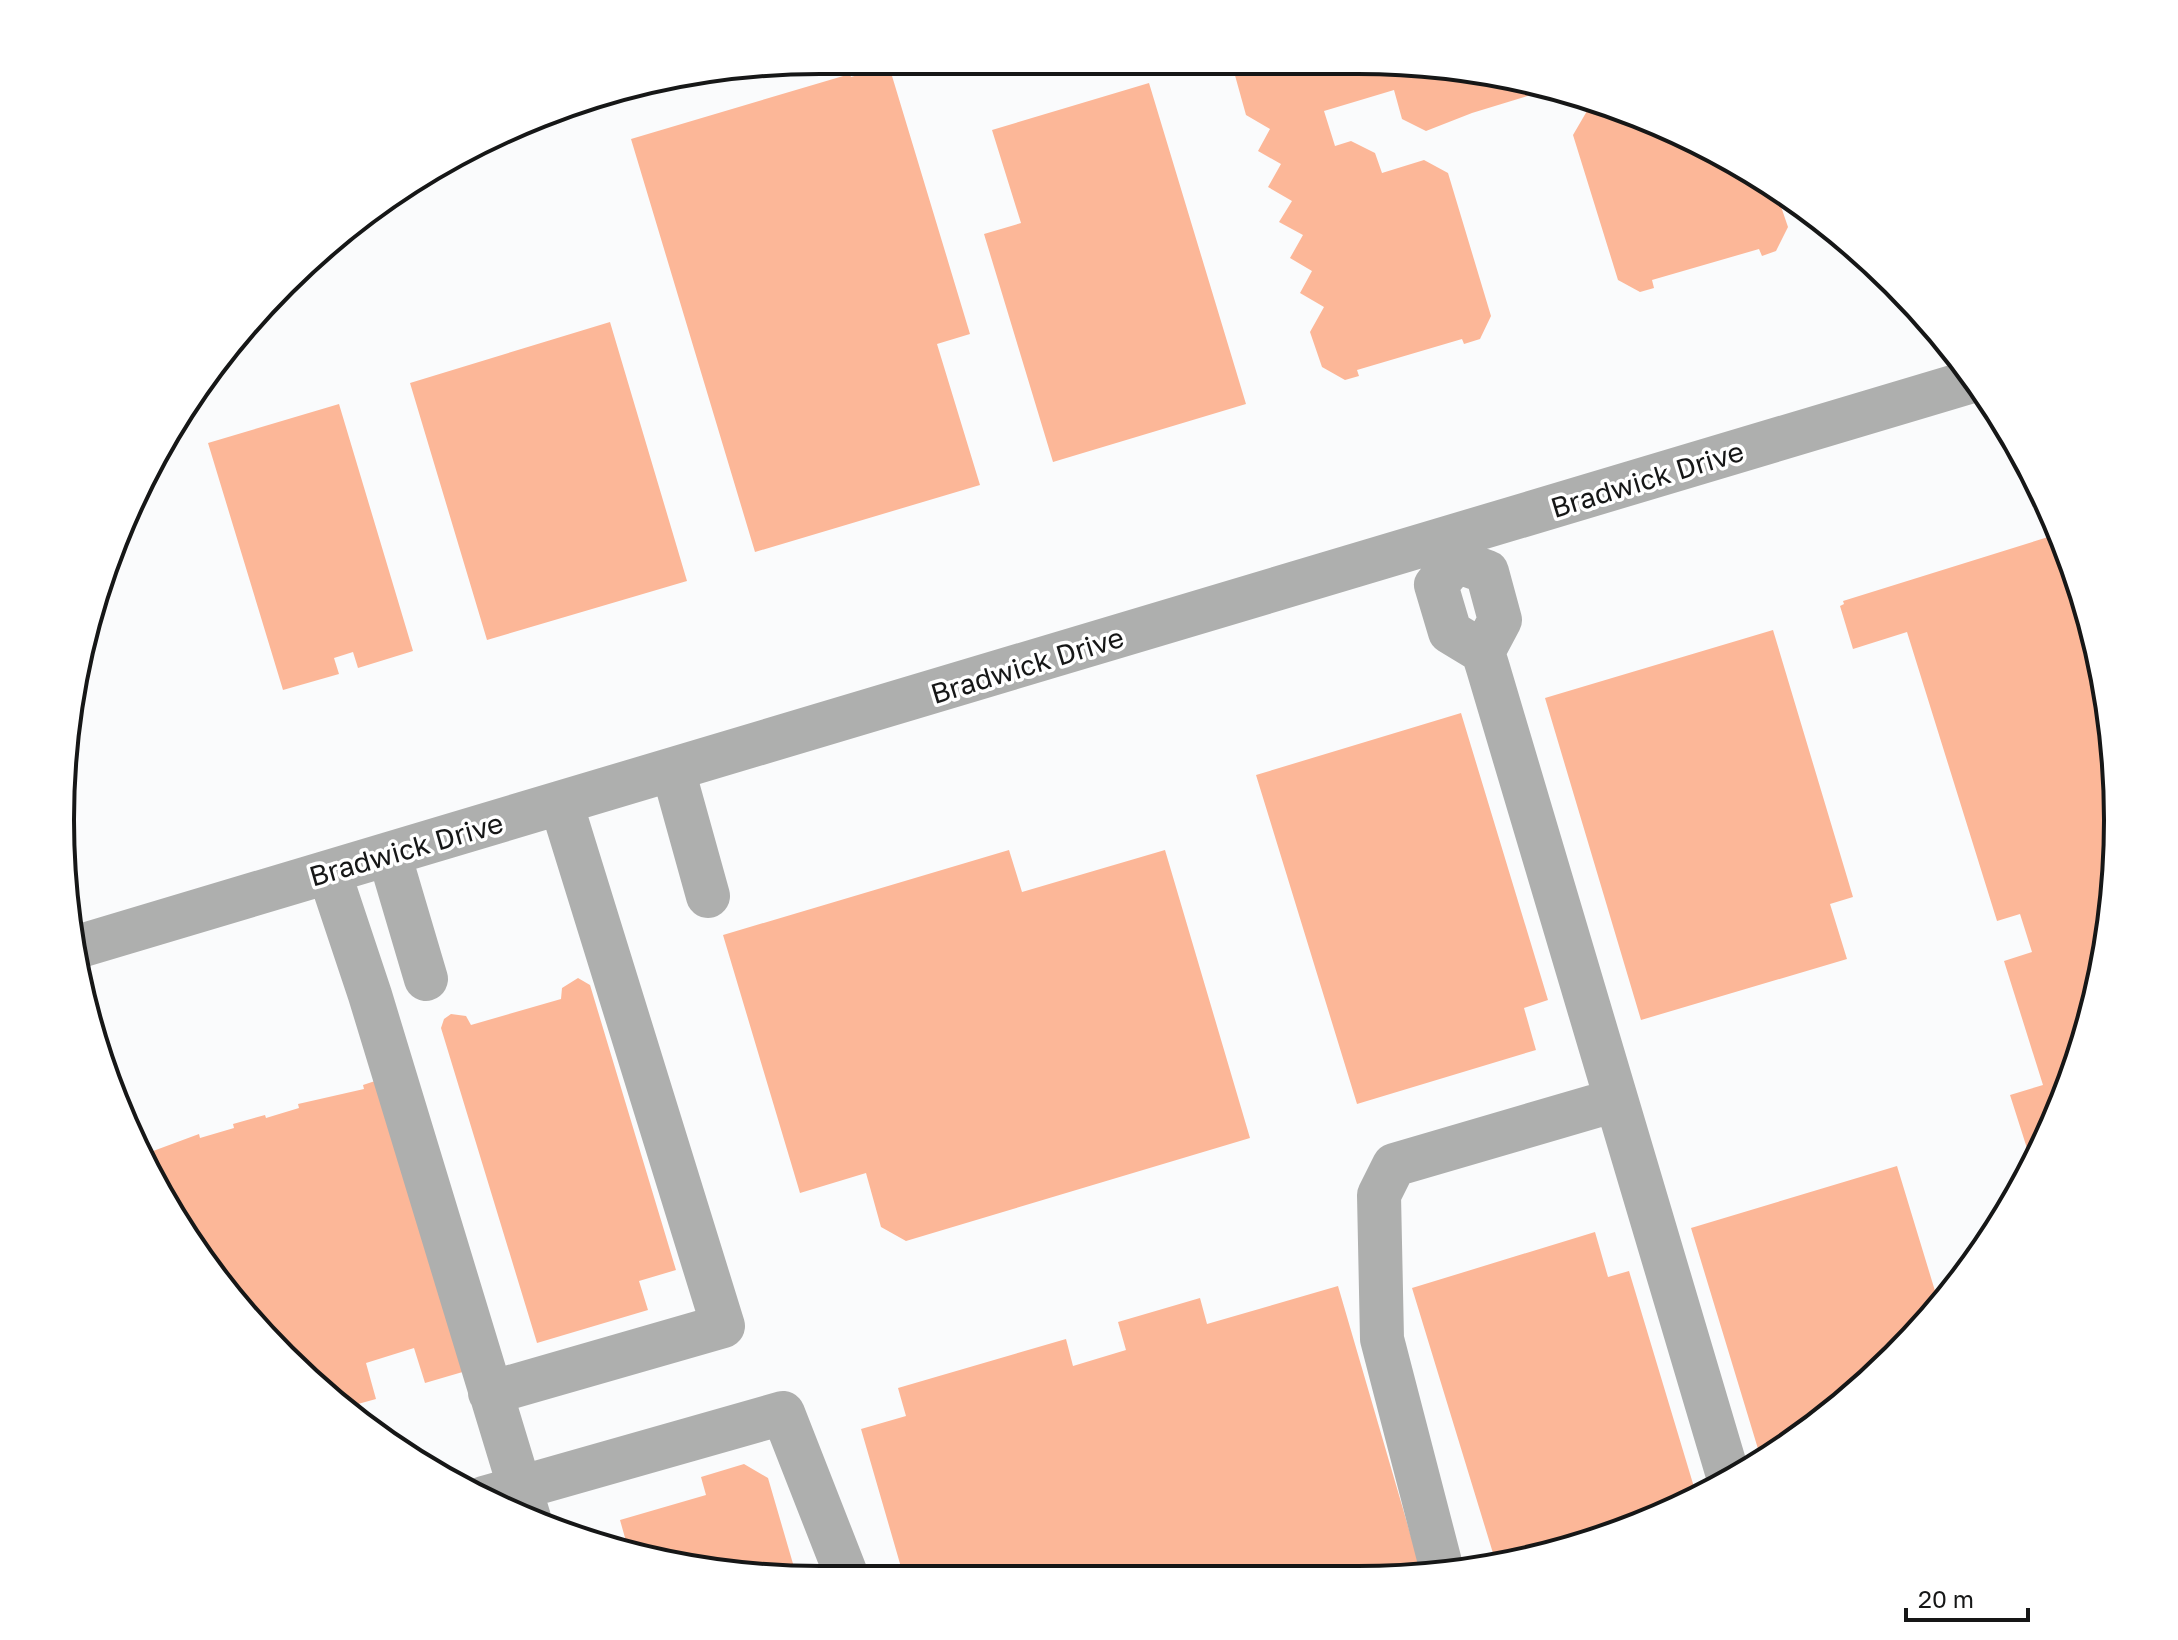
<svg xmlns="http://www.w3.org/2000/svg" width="2178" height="1640" viewBox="0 0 2178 1640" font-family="'Golos Text',sans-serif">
<rect width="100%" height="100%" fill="#fafbfc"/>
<path fill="#fcb798" d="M 1231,61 L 1407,62 L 1564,90 L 1552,93 L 1550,89 L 1472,113 L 1426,131 L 1402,119 L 1394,90 L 1324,111 L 1335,146 L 1351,141 L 1375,153 L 1382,173 L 1424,160 L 1448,173 L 1491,316 L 1480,339 L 1464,344 L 1462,339 L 1357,370 L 1359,376 L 1345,380 L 1322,367 L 1310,332 L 1324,307 L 1300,293 L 1312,271 L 1290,258 L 1303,235 L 1279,222 L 1292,201 L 1268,187 L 1281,164 L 1258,151 L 1270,129 L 1246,115 Z
M 889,66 L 970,334 L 937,344 L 980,485 L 755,552 L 631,139 L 850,74 L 851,77 Z
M 1149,83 L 1246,404 L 1053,462 L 984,234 L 1021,223 L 992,130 Z
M 1601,107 L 1754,176 L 1776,192 L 1788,227 L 1776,251 L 1762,256 L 1759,249 L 1652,280 L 1654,288 L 1640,292 L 1618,280 L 1573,135 L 1587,111 Z
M 610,322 L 687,581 L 487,640 L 410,383 Z
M 339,404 L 413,651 L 358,668 L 353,652 L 334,658 L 339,674 L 283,690 L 208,443 Z
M 2061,533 L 2103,671 L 2118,820 L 2103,968 L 2060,1110 L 2032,1164 L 2010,1095 L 2043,1085 L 2004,961 L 2032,952 L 2020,914 L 1997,921 L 1907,632 L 1853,649 L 1840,606 L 1844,604 L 1843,601 Z
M 1773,630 L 1853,897 L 1830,904 L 1847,959 L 1641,1020 L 1545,698 Z
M 1461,713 L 1548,1000 L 1524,1008 L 1536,1050 L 1357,1104 L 1256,775 Z
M 1009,850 L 1022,892 L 1165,850 L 1250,1138 L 906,1241 L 881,1227 L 866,1173 L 800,1193 L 723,935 Z
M 578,978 L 590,985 L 676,1270 L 639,1281 L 648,1310 L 537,1343 L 441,1028 L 444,1019 L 451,1014 L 466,1016 L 471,1025 L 561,999 L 562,988 Z
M 378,1080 L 466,1371 L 425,1383 L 414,1348 L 366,1363 L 376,1399 L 347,1407 L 283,1358 L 188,1243 L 145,1154 L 199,1134 L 200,1138 L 234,1128 L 233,1124 L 265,1115 L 266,1118 L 299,1108 L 298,1104 L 364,1089 L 363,1085 Z
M 1897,1166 L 1939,1304 L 1896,1357 L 1781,1452 L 1762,1462 L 1691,1228 Z
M 1595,1232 L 1608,1277 L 1629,1271 L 1697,1497 L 1648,1522 L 1496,1563 L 1412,1288 Z
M 1338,1286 L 1422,1574 L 903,1574 L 861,1429 L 906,1416 L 898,1388 L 1066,1339 L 1073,1366 L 1126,1350 L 1118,1322 L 1200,1298 L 1207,1324 Z
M 744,1464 L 768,1478 L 796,1574 L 721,1574 L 629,1552 L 620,1520 L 706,1495 L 701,1477 Z"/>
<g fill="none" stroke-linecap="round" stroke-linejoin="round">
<path stroke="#aeafae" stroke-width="44" d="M 1456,561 L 1436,585 L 1450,632 L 1483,652 L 1488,668 L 1729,1479
M 1456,561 L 1487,572 L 1500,620 L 1483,652
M 673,770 L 708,896
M 389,854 L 426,979
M 329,872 L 370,995 L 529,1518
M 77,947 L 1976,380
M 490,1393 L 723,1326 L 561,803
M 484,1498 L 783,1413 L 846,1574
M 1443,1574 L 1382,1339 L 1379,1195 L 1394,1165 L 1616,1100"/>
</g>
<g text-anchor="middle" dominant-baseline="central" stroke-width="7" stroke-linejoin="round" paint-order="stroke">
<g font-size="28" fill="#161717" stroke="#fff">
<text transform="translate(1647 479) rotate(-17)">Bradwick Drive</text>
<text transform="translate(1027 665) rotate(-17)">Bradwick Drive</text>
<text transform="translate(406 849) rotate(-16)">Bradwick Drive</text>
</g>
</g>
<path d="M0 0H2178V1640H0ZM820 74H1358A746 746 0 0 1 2104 820V820A746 746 0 0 1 1358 1566H820A746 746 0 0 1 74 820V820A746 746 0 0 1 820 74Z" fill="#fff" fill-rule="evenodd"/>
<path fill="none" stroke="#161717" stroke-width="4" d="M820 74H1358A746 746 0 0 1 2104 820V820A746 746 0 0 1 1358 1566H820A746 746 0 0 1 74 820V820A746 746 0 0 1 820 74Z"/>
<path d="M1906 1608v12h122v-12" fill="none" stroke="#161717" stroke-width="4"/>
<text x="1918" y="1608" font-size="24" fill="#161717" stroke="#ffffff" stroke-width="6" paint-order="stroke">20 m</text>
</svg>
